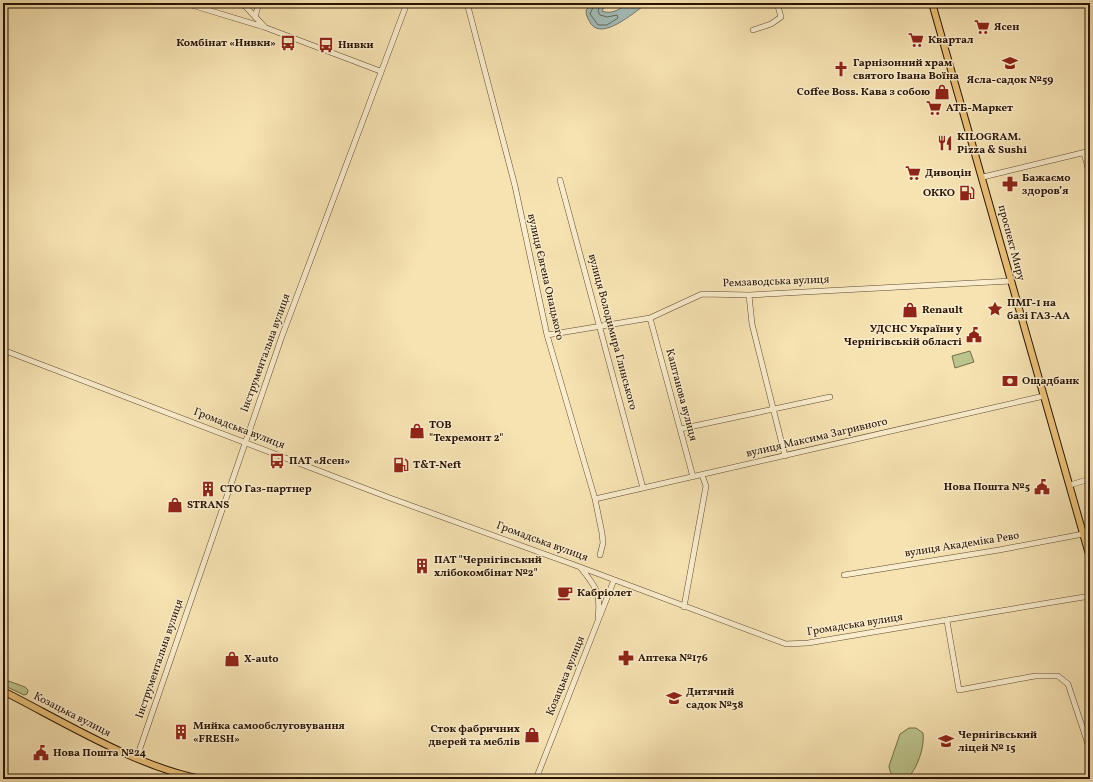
<svg xmlns="http://www.w3.org/2000/svg" width="1093" height="782" viewBox="0 0 1093 782" font-family="Vollkorn,serif">
<rect width="100%" height="100%" fill="#f7e3b2"/>
<filter id="stains"><feTurbulence type="fractalNoise" baseFrequency=".005" numOctaves="4"/><feColorMatrix values="0 0 0 0 .2 0 0 0 0 .09 0 0 0 0 .02 0 0 0 .5 -.17"/></filter>
<radialGradient id="worn" r=".72"><stop offset=".6" stop-color="#630" stop-opacity="0"/><stop offset="1" stop-color="#630" stop-opacity=".3"/></radialGradient>
<path fill="#bcc48d" stroke="#726c48" d="M 970,351 L 974,362 L 955,368 L 952,356 Z
M 3,679 L 25,687 L 28,690 L 27,694 L 24,695 L 3,685 Z
M 909,728 L 916,728 L 923,733 C 925,747 917,769 907,779 C 896,779 890,777 889,766 L 900,734 Z"/>
<path fill="#a2bbb7" stroke="#71786f" d="M 593,3 L 606,3 L 602,11 C 614,16 621,6 632,3 C 635,2 641,3 645,3 L 645,5 C 633,13 603,40 591,24 C 588,19 586,16 586,10 Z"/>
<g fill="none" stroke-linecap="round" stroke-linejoin="round">
<path stroke="#64675d" stroke-width="1" d="M 595,3 L 590,14 L 598,25 L 607,25 L 618,18 L 617,15 L 607,17 L 600,15 L 598,11 L 601,3"/>
<defs>
<path id="minor" d="M 185,3 L 264,27 L 380,71
M 242,3 L 264,26
M 467,3 L 515,186 L 547,335 L 595,499 L 602,533 L 603,543 L 600,555
M 255,17 L 259,3
M 753,30 L 771,24 L 781,17 L 777,3
M 1084,153 L 1090,175
M 983,177 L 1090,151
M 560,180 L 643,488
M 749,295 L 752,324 L 785,456
M 650,318 L 693,477
M 547,335 L 650,318 L 702,294 L 749,295 L 1011,281
M 3,350 L 390,498 L 580,567 L 786,644 L 808,643 L 1090,596
M 680,429 L 830,397
M 1070,485 L 1090,479
M 595,499 L 1044,396
M 581,568 C 596,587 601,593 598,618
M 844,575 L 999,550 L 1083,534
M 684,607 L 706,486 L 702,475
M 947,621 L 959,690 L 1035,676 L 1058,676 L 1068,684 L 1090,750
M 137,757 L 282,336 L 407,3
M 536,779 L 614,580"/>
<path id="major" d="M 932,3 L 1090,558
M 3,691 C 64,722 135,766 201,779"/>
</defs>
<use href="#minor" stroke="#5b472f" stroke-width="6"/>
<use href="#major" stroke="#271303" stroke-width="8"/>
<use href="#minor" stroke="#faedcd" stroke-width="5"/>
<use href="#major" stroke="#ecc279" stroke-width="6"/>
</g>
<defs>
<symbol id="supermarket-bare" viewBox="-9 -9 18 18"><path d="M-6-5.5h2.5l.6 2H6L4.5 2H-2.5L-4.4-4H-6ZM-1.5 3.2a1.3 1.3 0 1 0 .1 0ZM3 3.2a1.3 1.3 0 1 0 .1 0Z" fill="#8f2418" stroke="#faedcd" stroke-width="2.5" paint-order="stroke"/></symbol>
<symbol id="bus-bare" viewBox="-9 -9 18 18"><path d="M-5-6H5V4H4V6H2V4H-2V6H-4V4H-5ZM-3.5-4V0h7V-4ZM-3.5 1.2v1.5H-2V1.2ZM2 1.2v1.5H3.5V1.2Z" fill="#8f2418" stroke="#faedcd" stroke-width="2.5" paint-order="stroke"/></symbol>
<symbol id="school-bare" viewBox="-9 -9 18 18"><path d="M0-5L7-2L0 1L-7-2ZM-4 1L0 2.5L4 1V4Q0 6-4 4Z" fill="#8f2418" stroke="#faedcd" stroke-width="2.5" paint-order="stroke"/></symbol>
<symbol id="church-bare" viewBox="-9 -9 18 18"><path d="M-1.2-6h2.4v3.5h3.3v2.4h-3.3V6h-2.4V-.1h-3.3v-2.4h3.3Z" fill="#8f2418" stroke="#faedcd" stroke-width="2.5" paint-order="stroke"/></symbol>
<symbol id="shop-bare" viewBox="-9 -9 18 18"><path d="M-5-2.5h2.3a2.7 3.5 0 0 1 5.4 0H5L5.5 6h-11ZM-1.5-2.5h3a1.5 2.3 0 0 0-3 0Z" fill="#8f2418" stroke="#faedcd" stroke-width="2.5" paint-order="stroke"/></symbol>
<symbol id="restaurant-bare" viewBox="-9 -9 18 18"><path d="M-5-6h1v4h1v-4h1v4h1v-4h1v5L-1.5 .5V6h-2V.5L-5-1ZM5-6V6H3V1.5H1.5Q1.5-4 5-6Z" fill="#8f2418" stroke="#faedcd" stroke-width="2.5" paint-order="stroke"/></symbol>
<symbol id="pharmacy-bare" viewBox="-9 -9 18 18"><path d="M-2-6h4v4h4v4h-4v4h-4v-4h-4v-4h4Z" fill="#8f2418" stroke="#faedcd" stroke-width="2.5" paint-order="stroke"/></symbol>
<symbol id="fuel-bare" viewBox="-9 -9 18 18"><path d="M-5.5-6h7V0h2V4h1.3V-2.5L3-4.5l.8-.8L6-3V5H2.5V1h-1V6h-7ZM-4.2-4.7v3.2H.2V-4.7Z" fill="#8f2418" stroke="#faedcd" stroke-width="2.5" paint-order="stroke"/></symbol>
<symbol id="sight-bare" viewBox="-9 -9 18 18"><path d="M0-6L1.8-2.2L6-1.7L2.9 1.2L3.7 5.4L0 3.3L-3.7 5.4L-2.9 1.2L-6-1.7L-1.8-2.2Z" fill="#8f2418" stroke="#faedcd" stroke-width="2.5" paint-order="stroke"/></symbol>
<symbol id="civic-bare" viewBox="-9 -9 18 18"><path d="M-.6-6.5H3V-4.5H.6V-3L4-1V1h2V6H-6V1h2V-1L-.6-3ZM-1.2 2.5V6h2.4V2.5Z" fill="#8f2418" stroke="#faedcd" stroke-width="2.5" paint-order="stroke"/></symbol>
<symbol id="bank-bare" viewBox="-9 -9 18 18"><path d="M-6-4H6V4H-6ZM0-2.3a2.3 2.3 0 1 0 0 4.6a2.3 2.3 0 1 0 0-4.6Z" fill="#8f2418" stroke="#faedcd" stroke-width="2.5" paint-order="stroke"/></symbol>
<symbol id="building-bare" viewBox="-9 -9 18 18"><path d="M-4-6H4V6H1V3H-1V6H-4ZM-2.5-4.3h1.7v1.8h-1.7ZM.8-4.3h1.7v1.8H.8ZM-2.5-1h1.7V.8h-1.7ZM.8-1h1.7V.8H.8Z" fill="#8f2418" stroke="#faedcd" stroke-width="2.5" paint-order="stroke"/></symbol>
<symbol id="cafe-bare" viewBox="-9 -9 18 18"><path d="M-5.5-4.5H6V0H3Q3 3.5 0 3.5H-2.5Q-5.5 3.5-5.5 0ZM3-3.2v2h1.7v-2ZM-6 4.5H4V6H-6Z" fill="#8f2418" stroke="#faedcd" stroke-width="2.5" paint-order="stroke"/></symbol>
</defs>
<g fill-rule="evenodd">
<use href="#supermarket-bare" x="971" y="16" width="22" height="22"/>
<use href="#supermarket-bare" x="905" y="29" width="22" height="22"/>
<use href="#bus-bare" x="277" y="32" width="22" height="22"/>
<use href="#bus-bare" x="315" y="34" width="22" height="22"/>
<use href="#school-bare" x="999" y="52" width="22" height="22"/>
<use href="#church-bare" x="830" y="58" width="22" height="22"/>
<use href="#shop-bare" x="931" y="81" width="22" height="22"/>
<use href="#supermarket-bare" x="923" y="97" width="22" height="22"/>
<use href="#restaurant-bare" x="934" y="132" width="22" height="22"/>
<use href="#supermarket-bare" x="902" y="162" width="22" height="22"/>
<use href="#pharmacy-bare" x="999" y="173" width="22" height="22"/>
<use href="#fuel-bare" x="956" y="182" width="22" height="22"/>
<use href="#sight-bare" x="984" y="298" width="22" height="22"/>
<use href="#shop-bare" x="899" y="299" width="22" height="22"/>
<use href="#civic-bare" x="963" y="324" width="22" height="22"/>
<use href="#bank-bare" x="999" y="370" width="22" height="22"/>
<use href="#shop-bare" x="406" y="420" width="22" height="22"/>
<use href="#bus-bare" x="266" y="450" width="22" height="22"/>
<use href="#fuel-bare" x="390" y="454" width="22" height="22"/>
<use href="#civic-bare" x="1031" y="476" width="22" height="22"/>
<use href="#building-bare" x="197" y="478" width="22" height="22"/>
<use href="#shop-bare" x="164" y="494" width="22" height="22"/>
<use href="#building-bare" x="411" y="555" width="22" height="22"/>
<use href="#cafe-bare" x="554" y="582" width="22" height="22"/>
<use href="#pharmacy-bare" x="615" y="647" width="22" height="22"/>
<use href="#shop-bare" x="221" y="648" width="22" height="22"/>
<use href="#school-bare" x="663" y="687" width="22" height="22"/>
<use href="#building-bare" x="170" y="721" width="22" height="22"/>
<use href="#shop-bare" x="521" y="724" width="22" height="22"/>
<use href="#school-bare" x="935" y="730" width="22" height="22"/>
<use href="#civic-bare" x="30" y="742" width="22" height="22"/>
</g>
<g text-anchor="middle" dominant-baseline="central" stroke-width="3" stroke-linejoin="round" paint-order="stroke">
<g font-size="11" font-weight="bold" fill="#271303" stroke="#faedcd" text-anchor="start">
<text x="994" y="27">Ясен</text>
<text x="928" y="40">Квартал</text>
<text x="276" y="43" text-anchor="end">Комбінат «Нивки»</text>
<text x="338" y="45">Нивки</text>
<text x="853" y="63">Гарнізонний храм<tspan x="853" dy="13">святого Івана Воїна</tspan></text>
<text x="1010" y="80" text-anchor="middle">Ясла-садок №59</text>
<text x="930" y="92" text-anchor="end">Coffee Boss. Кава з собою</text>
<text x="946" y="108">АТБ-Маркет</text>
<text x="957" y="137">KILOGRAM.<tspan x="957" dy="13">Pizza &amp; Sushi</tspan></text>
<text x="925" y="173">Дивоцін</text>
<text x="1022" y="178">Бажаємо<tspan x="1022" dy="13">здоров’я</tspan></text>
<text x="955" y="193" text-anchor="end">ОККО</text>
<text x="1007" y="303">ПМГ-1 на<tspan x="1007" dy="13">базі ГАЗ-АА</tspan></text>
<text x="922" y="310">Renault</text>
<text x="962" y="329" text-anchor="end">УДСНС України у<tspan x="962" dy="13">Чернігівській області</tspan></text>
<text x="1022" y="381">Ощадбанк</text>
<text x="429" y="425">ТОВ<tspan x="429" dy="13">"Техремонт 2"</tspan></text>
<text x="289" y="461">ПАТ «Ясен»</text>
<text x="413" y="465">T&amp;T-Neft</text>
<text x="1030" y="487" text-anchor="end">Нова Пошта №5</text>
<text x="220" y="489">СТО Газ-партнер</text>
<text x="187" y="505">STRANS</text>
<text x="434" y="560">ПАТ "Чернігівський<tspan x="434" dy="13">хлібокомбінат №2"</tspan></text>
<text x="577" y="593">Кабріолет</text>
<text x="638" y="658">Аптека №176</text>
<text x="244" y="659">X-auto</text>
<text x="686" y="692">Дитячий<tspan x="686" dy="13">садок №38</tspan></text>
<text x="193" y="726">Мийка самообслуговування<tspan x="193" dy="13">«FRESH»</tspan></text>
<text x="520" y="729" text-anchor="end">Сток фабричних<tspan x="520" dy="13">дверей та меблів</tspan></text>
<text x="958" y="735">Чернігівський<tspan x="958" dy="13">ліцей № 15</tspan></text>
<text x="53" y="753">Нова Пошта №24</text>
</g>
<g font-size="11" fill="#271303" stroke="#faedcd">
<text transform="translate(1011 243) rotate(75)">проспект Миру</text>
<text transform="translate(545 277) rotate(77)">вулиця Євгена Онацького</text>
<text transform="translate(776 282) rotate(-2)">Ремзаводська вулиця</text>
<text transform="translate(612 332) rotate(75)">вулиця Володимира Глинського</text>
<text transform="translate(266 353) rotate(-70)">Інструментальна вулиця</text>
<text transform="translate(681 395) rotate(75)">Каштанова вулиця</text>
<text transform="translate(239 429) rotate(21)">Громадська вулиця</text>
<text transform="translate(817 438) rotate(-13)">вулиця Максима Загривного</text>
<text transform="translate(542 542) rotate(20)">Громадська вулиця</text>
<text transform="translate(962 545) rotate(-9)">вулиця Академіка Рево</text>
<text transform="translate(855 625) rotate(-9)">Громадська вулиця</text>
<text transform="translate(160 659) rotate(-71)">Інструментальна вулиця</text>
<text transform="translate(566 676) rotate(-68)">Козацька вулиця</text>
<text transform="translate(72 715) rotate(27)">Козацька вулиця</text>
</g>
</g>
<rect width="1093" height="782" fill="none" stroke="#f7e3b2" stroke-width="16"/>
<rect x="4" y="4" width="1085" height="774" fill="none" stroke="#271303" stroke-width="2"/>
<rect x="8" y="8" width="1077" height="766" fill="none" stroke="#271303"/>
<rect width="100%" height="100%" filter="url(#stains)"/>
<rect width="100%" height="100%" fill="url(#worn)"/>
</svg>
